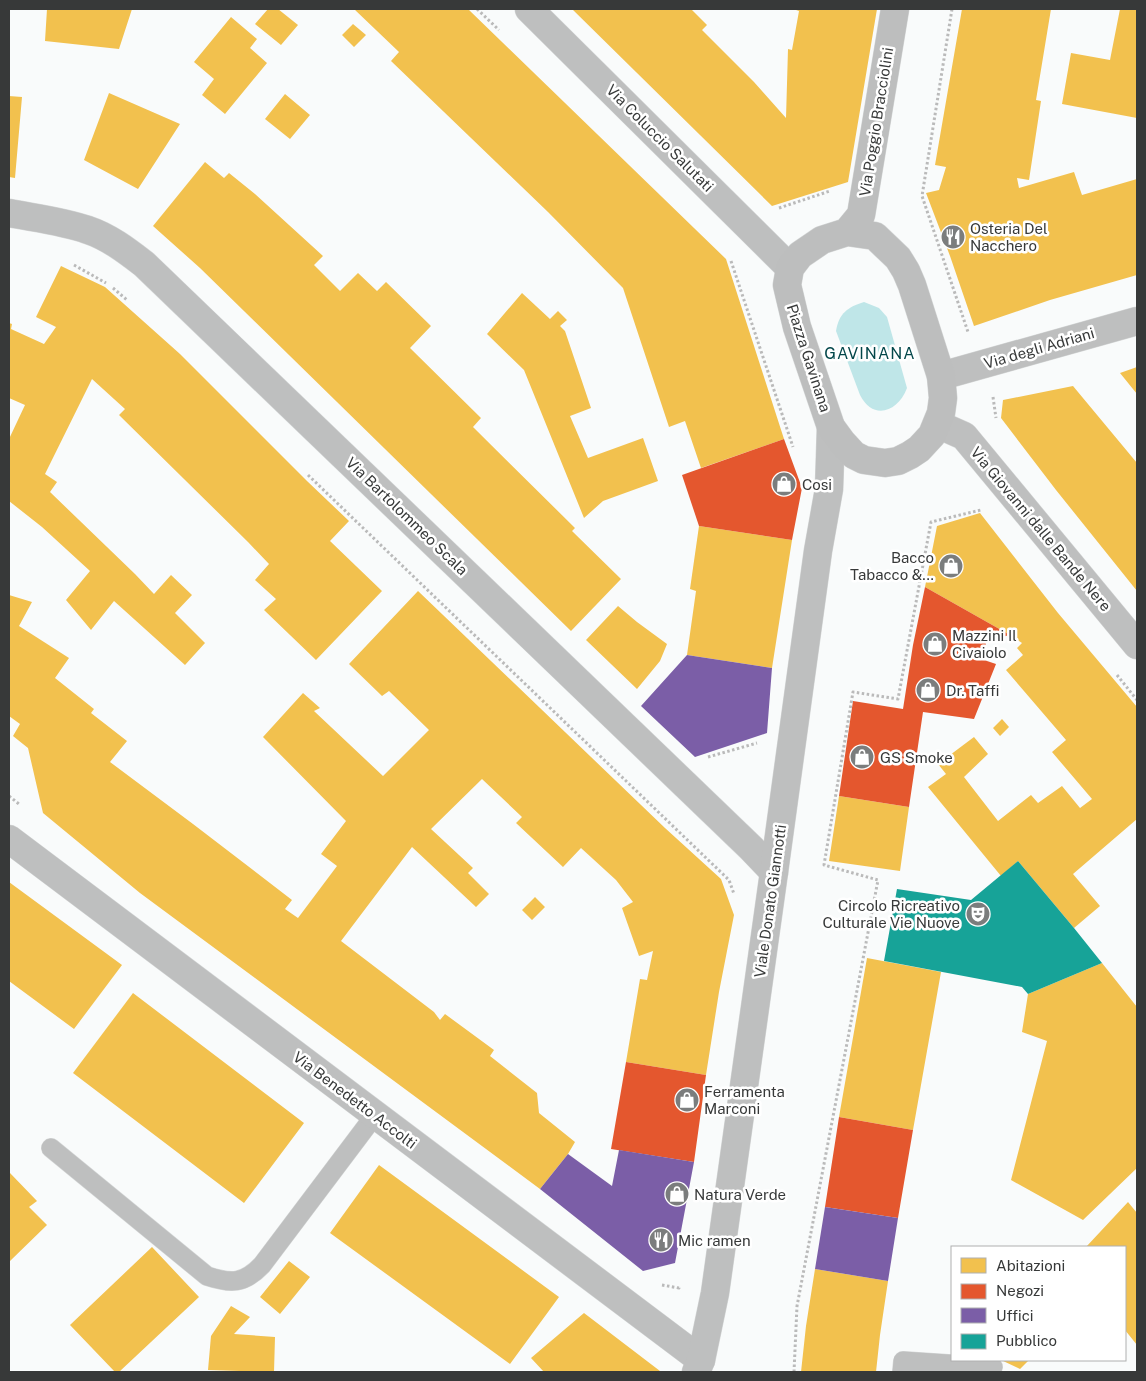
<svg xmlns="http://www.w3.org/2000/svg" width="1146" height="1381" viewBox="0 0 1146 1381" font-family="'Public Sans',sans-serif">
<rect width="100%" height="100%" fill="#f9fbfb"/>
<path fill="#bfe6e8" d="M 864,302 L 879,308 L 887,317 L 907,388 C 898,412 873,421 860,395 L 836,331 C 839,313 848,307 864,302 Z"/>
<path fill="#f2c14e" d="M 47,9 L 132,9 L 119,49 L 45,41 Z
M 268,9 L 278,9 L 298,25 L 281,45 L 255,24 Z
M 354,9 L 468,9 L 726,259 L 784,439 L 701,468 L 685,421 L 669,427 L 623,288 L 548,212 L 391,61 L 399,52 Z
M 572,9 L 691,9 L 707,25 L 702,30 L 754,82 L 786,118 L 788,49 L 792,50 L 799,11 L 793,9 L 877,9 L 848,182 L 772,206 Z
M 962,9 L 1051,9 L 1036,100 L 1041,101 L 1029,180 L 1017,178 L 1019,188 L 1074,172 L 1082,195 L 1137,179 L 1137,275 L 1050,300 L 974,326 L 950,256 L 926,193 L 939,190 L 946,167 L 935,165 Z
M 1120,9 L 1137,9 L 1137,118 L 1062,104 L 1071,53 L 1110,60 Z
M 231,17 L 257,39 L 250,48 L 267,63 L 225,114 L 202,95 L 214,79 L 194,62 Z
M 353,24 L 366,35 L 354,47 L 342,35 Z
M 109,93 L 180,124 L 138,189 L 84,160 Z
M 285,94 L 310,115 L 290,139 L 265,119 Z
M 9,96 L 22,97 L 15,178 L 9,177 Z
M 205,162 L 224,178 L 229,173 L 255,194 L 323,256 L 314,265 L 340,291 L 358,273 L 377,291 L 386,282 L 431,326 L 410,348 L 481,418 L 473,427 L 575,528 L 572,531 L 621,579 L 571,631 L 200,268 L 153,226 Z
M 61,266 L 105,287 L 180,354 L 307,481 L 349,521 L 330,541 L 382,591 L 316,660 L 264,610 L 276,599 L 255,580 L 269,564 L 248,542 L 119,415 L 125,409 L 92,379 L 45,474 L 57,482 L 50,492 L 135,574 L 154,594 L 171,575 L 192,595 L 175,613 L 205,643 L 185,665 L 114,601 L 91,630 L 66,600 L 90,571 L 42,527 L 9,501 L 9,439 L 25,405 L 9,398 L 9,323 L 12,324 L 11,329 L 44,344 L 56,327 L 36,317 Z
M 522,293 L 550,319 L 558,311 L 567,320 L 560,326 L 565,331 L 591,408 L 570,416 L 588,458 L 643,438 L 658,481 L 603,501 L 584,518 L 524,370 L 487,334 Z
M 1137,367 L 1137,394 L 1120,373 Z
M 1073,386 L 1137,463 L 1137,591 L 1056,490 L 1001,418 L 1003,400 Z
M 980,513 L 1058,613 L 1137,707 L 1137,819 L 1073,874 L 1100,906 L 1074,928 L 1018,861 L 1001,876 L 928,787 L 946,774 L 938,764 L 974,737 L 988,754 L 964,777 L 998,821 L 1031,795 L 1038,803 L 1062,786 L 1080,808 L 1092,799 L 1052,752 L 1066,740 L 1006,670 L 1023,655 L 1017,648 L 1022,643 L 1010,635 L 925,587 L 937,526 Z
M 699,526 L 792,540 L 772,668 L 687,655 L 696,591 L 690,589 Z
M 418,591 L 665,828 L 721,879 L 734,915 L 719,992 L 706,1075 L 626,1062 L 640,979 L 647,980 L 653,951 L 639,956 L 622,908 L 633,902 L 616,880 L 581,848 L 563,867 L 516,823 L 522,817 L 482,779 L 431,829 L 473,868 L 468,873 L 489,894 L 476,907 L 412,847 L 341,941 L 434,1012 L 440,1020 L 445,1014 L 494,1050 L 490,1056 L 537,1093 L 539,1113 L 575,1142 L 568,1154 L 540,1189 L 140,893 L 43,813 L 28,748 L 13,736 L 20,724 L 9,716 L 9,595 L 32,602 L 19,626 L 69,658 L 55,678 L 94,709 L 91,713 L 127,741 L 110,762 L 193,824 L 292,900 L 285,909 L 298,918 L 337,866 L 321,854 L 346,821 L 263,737 L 303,693 L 320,708 L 314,711 L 383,776 L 429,730 L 389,691 L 382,696 L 349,664 Z
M 618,606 L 637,622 L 667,644 L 660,661 L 637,689 L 586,640 Z
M 1002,719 L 1009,727 L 1000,736 L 993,728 Z
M 839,796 L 909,807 L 900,871 L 829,861 Z
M 9,882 L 122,965 L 74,1029 L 9,981 Z
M 535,897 L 545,907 L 532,920 L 522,910 Z
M 867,958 L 941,972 L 913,1130 L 839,1117 Z
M 1102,963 L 1137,1007 L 1137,1168 L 1083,1220 L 1011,1180 L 1047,1041 L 1022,1032 L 1028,994 Z
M 133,993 L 304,1123 L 244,1203 L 73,1073 Z
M 379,1165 L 559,1297 L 510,1364 L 330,1233 Z
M 10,1173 L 37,1201 L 29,1207 L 47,1225 L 9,1262 L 9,1175 Z
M 1128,1202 L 1137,1213 L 1137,1345 L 1125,1330 L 1125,1247 L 1086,1247 Z
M 152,1247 L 199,1297 L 119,1372 L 115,1372 L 70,1325 Z
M 289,1261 L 310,1277 L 280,1314 L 260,1297 Z
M 815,1269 L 888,1281 L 880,1335 L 876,1372 L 801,1372 L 806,1326 Z
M 231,1306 L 250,1317 L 234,1334 L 275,1337 L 274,1372 L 208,1370 L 211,1336 Z
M 584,1313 L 660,1371 L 659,1372 L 544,1372 L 531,1358 Z
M 1001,1360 L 1029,1360 L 1020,1369 Z"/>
<path fill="#e4572e" d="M 784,439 L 802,488 L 792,540 L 699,526 L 682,475 Z
M 925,587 L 1010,635 L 986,641 L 984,660 L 996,664 L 974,719 L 923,712 L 909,807 L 839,796 L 853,701 L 903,709 L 913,645 Z
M 626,1062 L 706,1075 L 694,1162 L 611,1149 Z
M 839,1117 L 913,1130 L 898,1218 L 825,1207 Z"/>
<path fill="#7b5ea7" d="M 687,655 L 772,668 L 767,733 L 695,757 L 641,706 Z
M 619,1150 L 694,1162 L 675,1263 L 643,1271 L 540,1189 L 568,1154 L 612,1186 Z
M 825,1207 L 898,1218 L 888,1281 L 815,1269 Z"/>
<path fill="#17a398" d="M 1018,861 L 1074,928 L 1102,963 L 1028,994 L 1022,987 L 884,961 L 897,889 L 971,900 Z"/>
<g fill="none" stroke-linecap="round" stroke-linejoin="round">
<defs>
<path id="service" d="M 51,1148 L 207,1276 C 231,1284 244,1284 262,1265 L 375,1115
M 902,1372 L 903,1361 L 993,1367"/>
<path id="minor" d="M 529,9 L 790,268
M 9,213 C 35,218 63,221 88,230 C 109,237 127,251 144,264 L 751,848 L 774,872
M 941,376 L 1137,321
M 937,424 L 964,436 L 1137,645
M 9,839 L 701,1360"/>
<path id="tertiary" d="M 696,1372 L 701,1360 L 715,1293 L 774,872 L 818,551 L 829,489 L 831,427"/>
<path id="secondary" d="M 847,232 L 875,236 L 898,258 L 906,271 L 912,285 L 941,376 L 943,398 L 941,413 L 932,435 L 919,449 L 910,455 L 898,461 L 885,463 L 864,460 L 854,455 L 842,442 L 831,427 L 797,327 L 787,285 L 790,268 L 800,255 L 822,240 Z
M 847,232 L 861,215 L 895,9"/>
</defs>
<use href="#service" stroke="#d6d8d8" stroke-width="20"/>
<use href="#minor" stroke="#d6d8d8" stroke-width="29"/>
<use href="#tertiary" stroke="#d6d8d8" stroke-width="29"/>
<use href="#secondary" stroke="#d6d8d8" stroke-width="29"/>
<path stroke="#bababa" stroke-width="3" stroke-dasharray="2.5 2.5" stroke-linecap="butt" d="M 477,9 L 499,30
M 952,9 L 922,196 L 968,332
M 779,208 L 830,191
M 731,261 L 793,447
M 74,265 L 106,283
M 113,288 L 127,300
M 993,397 L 996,418
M 308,475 L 729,880 L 734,894
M 1117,675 L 1137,700
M 708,757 L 757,743
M 9,796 L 19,804
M 662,1285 L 679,1288 L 679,1286
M 794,1372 L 797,1306 L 878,880 L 824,865 L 853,692 L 898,699 L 931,522 L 981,510"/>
<use href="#service" stroke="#bebfbf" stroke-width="19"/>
<use href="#minor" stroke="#bebfbf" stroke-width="28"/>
<use href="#tertiary" stroke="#bebfbf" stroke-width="28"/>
<use href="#secondary" stroke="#bdbebe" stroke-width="28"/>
</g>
<defs>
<symbol id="restaurant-disc" viewBox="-11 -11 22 22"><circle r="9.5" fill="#7b7d7d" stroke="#fff"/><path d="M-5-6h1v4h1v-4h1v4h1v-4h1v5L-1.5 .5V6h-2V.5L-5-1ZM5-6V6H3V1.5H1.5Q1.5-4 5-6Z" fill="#fff"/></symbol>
<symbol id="shop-disc" viewBox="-11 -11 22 22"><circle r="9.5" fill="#7b7d7d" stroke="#fff"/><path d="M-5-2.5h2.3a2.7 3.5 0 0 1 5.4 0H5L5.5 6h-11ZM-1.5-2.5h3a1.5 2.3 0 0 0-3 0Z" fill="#fff"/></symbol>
<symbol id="theatre-disc" viewBox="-11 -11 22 22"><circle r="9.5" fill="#7b7d7d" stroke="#fff"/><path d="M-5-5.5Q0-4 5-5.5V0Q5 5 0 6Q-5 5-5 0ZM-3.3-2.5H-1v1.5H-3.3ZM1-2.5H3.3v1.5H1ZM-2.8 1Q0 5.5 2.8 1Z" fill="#fff"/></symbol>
</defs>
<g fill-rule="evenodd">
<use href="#restaurant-disc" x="939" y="223" width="28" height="28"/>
<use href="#shop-disc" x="770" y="470" width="28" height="28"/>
<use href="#shop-disc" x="937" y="552" width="28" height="28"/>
<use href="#shop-disc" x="921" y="630" width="28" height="28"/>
<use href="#shop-disc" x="914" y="676" width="28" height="28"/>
<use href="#shop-disc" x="848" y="743" width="28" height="28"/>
<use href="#theatre-disc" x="964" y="900" width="28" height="28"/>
<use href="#shop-disc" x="673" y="1086" width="28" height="28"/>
<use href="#shop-disc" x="663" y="1180" width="28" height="28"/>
<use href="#restaurant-disc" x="647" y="1226" width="28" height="28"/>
</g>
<g text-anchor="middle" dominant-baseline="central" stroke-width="5" stroke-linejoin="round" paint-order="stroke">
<g font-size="15" fill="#373939" stroke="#fff">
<text transform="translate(876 122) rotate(-81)">Via Poggio Bracciolini</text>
<text transform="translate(660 138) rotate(45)">Via Coluccio Salutati</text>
<text transform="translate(1039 348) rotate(-16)">Via degli Adriani</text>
<text transform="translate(809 358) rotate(72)">Piazza Gavinana</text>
<text transform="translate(407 516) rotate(44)">Via Bartolommeo Scala</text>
<text transform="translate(1041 529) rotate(50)">Via Giovanni dalle Bande Nere</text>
<text transform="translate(770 901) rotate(-82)">Viale Donato Giannotti</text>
<text transform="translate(355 1100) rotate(37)">Via Benedetto Accolti</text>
</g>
<g font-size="15" fill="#373939" stroke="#fff" text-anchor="start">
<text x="970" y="228">Osteria Del<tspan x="970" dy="17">Nacchero</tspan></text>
<text x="802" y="484">Cosi</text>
<text x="934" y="557" text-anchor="end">Bacco<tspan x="934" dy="17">Tabacco &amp;...</tspan></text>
<text x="952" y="635">Mazzini Il<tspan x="952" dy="17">Civaiolo</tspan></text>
<text x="946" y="690">Dr. Taffi</text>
<text x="880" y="757">GS Smoke</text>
<text x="960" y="905" text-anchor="end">Circolo Ricreativo<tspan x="960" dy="17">Culturale Vie Nuove</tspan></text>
<text x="704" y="1091">Ferramenta<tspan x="704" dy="17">Marconi</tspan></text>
<text x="694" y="1194">Natura Verde</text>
<text x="678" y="1240">Mic ramen</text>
</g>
<g font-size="16" letter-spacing="1" fill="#03474a" stroke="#fff">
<text x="870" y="353">GAVINANA</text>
</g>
</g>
<rect width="1146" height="1381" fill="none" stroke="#373939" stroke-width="20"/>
<rect x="951" y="1246" width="175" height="115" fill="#ffffff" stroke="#afb0b0"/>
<rect x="961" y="1258" width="25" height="15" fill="#f2c14e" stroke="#afb0b0"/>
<text x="996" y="1271" font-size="15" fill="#373939">Abitazioni</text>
<rect x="961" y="1284" width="25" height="15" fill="#e4572e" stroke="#afb0b0"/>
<text x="996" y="1296" font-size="15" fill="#373939">Negozi</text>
<rect x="961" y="1308" width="25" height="15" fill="#7b5ea7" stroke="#afb0b0"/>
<text x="996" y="1321" font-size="15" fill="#373939">Uffici</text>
<rect x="961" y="1334" width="25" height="15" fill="#17a398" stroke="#afb0b0"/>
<text x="996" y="1346" font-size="15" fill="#373939">Pubblico</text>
</svg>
